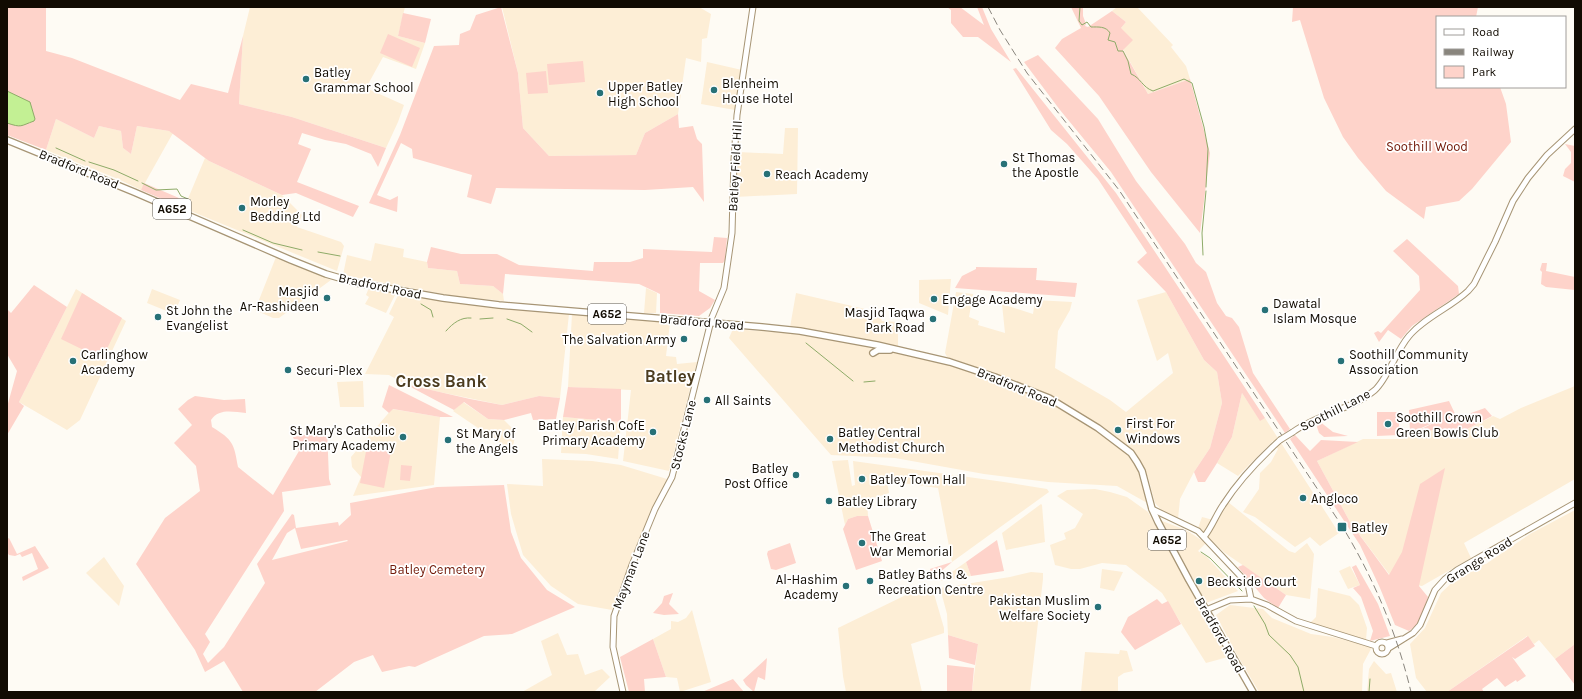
<svg xmlns="http://www.w3.org/2000/svg" width="1582" height="699" viewBox="0 0 1582 699" font-family="Karla,sans-serif">
<rect width="100%" height="100%" fill="#fefbf4"/>
<path fill="#fdeed6" d="M 250,7 L 405,7 L 398,36 L 425,43 L 416,69 L 383,57 L 366,88 L 404,105 L 398,122 L 386,148 L 292,117 L 239,104 L 243,36 Z
M 502,7 L 699,7 L 711,14 L 707,38 L 702,39 L 701,62 L 686,58 L 678,114 L 645,133 L 636,155 L 549,156 L 523,128 L 518,73 Z
M 1117,7 L 1137,7 L 1173,45 L 1171,47 L 1186,66 L 1190,79 L 1148,94 L 1123,49 L 1121,28 L 1126,22 L 1112,11 Z
M 707,62 L 742,70 L 735,110 L 701,104 Z
M 56,119 L 94,138 L 99,126 L 121,131 L 123,148 L 131,154 L 137,126 L 169,131 L 173,133 L 141,190 L 118,179 L 46,150 Z
M 785,128 L 798,128 L 797,194 L 735,197 L 738,152 L 783,154 Z
M 205,158 L 209,161 L 282,195 L 302,215 L 297,227 L 341,242 L 344,246 L 337,271 L 171,203 L 179,198 L 187,201 Z
M 375,243 L 404,249 L 403,257 L 427,262 L 428,268 L 457,271 L 460,284 L 493,286 L 503,294 L 504,301 L 454,296 L 343,275 L 347,255 L 371,261 Z
M 276,257 L 331,280 L 279,318 L 273,318 L 255,310 Z
M 951,279 L 948,315 L 919,303 L 919,280 Z
M 646,288 L 657,293 L 656,313 L 644,313 Z
M 76,289 L 126,321 L 80,420 L 67,430 L 19,402 Z
M 152,289 L 180,300 L 174,314 L 147,303 Z
M 368,290 L 396,293 L 386,313 L 365,304 L 369,297 L 366,295 Z
M 956,292 L 973,294 L 969,317 L 979,321 L 978,325 L 1005,333 L 1002,304 L 1033,314 L 1035,300 L 1072,302 L 1070,310 L 1058,331 L 1055,368 L 1110,400 L 1126,412 L 1173,373 L 1168,353 L 1157,361 L 1137,300 L 1166,292 L 1204,360 L 1217,372 L 1222,403 L 1210,448 L 1194,472 L 1180,499 L 1178,519 L 1164,513 L 1155,503 L 1148,477 L 1135,454 L 1079,412 L 1046,394 L 947,357 L 945,353 Z
M 399,293 L 434,300 L 569,314 L 560,398 L 539,396 L 502,405 L 430,390 L 405,384 L 389,375 L 365,374 L 394,317 L 389,314 Z
M 796,293 L 878,312 L 882,321 L 898,322 L 898,352 L 963,368 L 1044,399 L 1091,426 L 1126,453 L 1138,469 L 1149,504 L 1117,486 L 1048,482 L 984,474 L 895,458 L 831,455 L 729,338 L 733,329 L 789,333 Z
M 572,314 L 670,323 L 666,356 L 676,357 L 677,364 L 697,362 L 669,471 L 623,461 L 631,390 L 568,387 Z
M 363,381 L 364,407 L 340,407 L 337,382 Z
M 1575,386 L 1575,479 L 1464,543 L 1471,558 L 1422,586 L 1395,582 L 1350,522 L 1317,461 L 1363,439 L 1400,439 L 1441,427 L 1452,437 L 1493,416 L 1500,419 L 1521,408 Z
M 1242,393 L 1260,420 L 1265,418 L 1339,533 L 1320,546 L 1310,537 L 1295,547 L 1255,517 L 1243,512 L 1259,489 L 1260,473 L 1271,462 L 1278,449 L 1273,441 L 1238,476 L 1217,463 L 1232,437 Z
M 463,402 L 488,419 L 504,420 L 516,432 L 512,451 L 453,411 Z
M 392,409 L 440,417 L 434,485 L 353,496 L 361,477 L 352,467 L 351,457 Z
M 563,417 L 621,422 L 618,459 L 586,454 L 561,453 Z
M 542,459 L 592,461 L 621,465 L 667,479 L 633,553 L 612,610 L 578,604 L 551,586 L 523,555 L 511,514 L 507,484 L 543,486 Z
M 848,460 L 852,486 L 855,485 L 853,461 L 1004,482 L 1047,489 L 1049,492 L 952,562 L 938,488 L 887,481 L 889,493 L 867,500 L 868,516 L 857,516 L 848,519 L 845,525 L 832,461 Z
M 1095,489 L 1110,492 L 1127,497 L 1148,512 L 1228,657 L 1206,663 L 1162,593 L 1126,565 L 1102,563 L 1080,569 L 1071,569 L 1055,565 L 1050,545 L 1066,539 L 1064,533 L 1075,528 L 1083,514 L 1057,496 L 1067,490 Z
M 1228,502 L 1289,551 L 1295,553 L 1307,543 L 1314,554 L 1310,599 L 1286,595 L 1225,553 L 1198,528 L 1202,517 L 1217,521 Z
M 1041,504 L 1042,505 L 1045,542 L 1006,550 L 1002,533 Z
M 1575,510 L 1575,644 L 1555,659 L 1539,640 L 1534,644 L 1527,636 L 1447,692 L 1427,692 L 1416,678 L 1410,644 L 1425,628 L 1441,593 L 1459,576 L 1479,565 L 1486,564 L 1530,534 Z
M 1162,521 L 1186,530 L 1206,543 L 1198,551 L 1207,557 L 1238,591 L 1206,603 Z
M 104,557 L 124,586 L 119,606 L 86,573 Z
M 966,562 L 971,576 L 939,581 Z
M 1350,566 L 1360,585 L 1348,589 L 1339,571 Z
M 1102,569 L 1123,572 L 1114,591 L 1100,588 Z
M 1031,572 L 1043,573 L 1043,579 L 1030,692 L 972,692 L 978,644 L 948,635 L 947,614 L 940,588 L 1010,577 Z
M 932,587 L 944,628 L 944,633 L 911,644 L 922,692 L 846,692 L 843,676 L 838,628 L 910,593 Z
M 1318,588 L 1350,596 L 1359,605 L 1367,628 L 1366,640 L 1310,623 L 1316,617 Z
M 1230,605 L 1263,609 L 1272,618 L 1311,634 L 1333,637 L 1372,647 L 1363,664 L 1362,692 L 1259,692 L 1236,653 L 1216,615 Z
M 692,610 L 711,682 L 680,692 L 677,678 L 666,677 L 653,639 L 671,629 L 671,621 L 678,622 L 686,618 Z
M 558,633 L 567,655 L 578,654 L 585,675 L 602,669 L 610,677 L 594,692 L 522,692 L 552,675 L 541,641 Z
M 1120,650 L 1127,651 L 1133,671 L 1124,673 L 1118,677 L 1118,692 L 1081,692 L 1085,652 L 1119,654 Z
M 1374,661 L 1386,674 L 1391,673 L 1397,692 L 1367,692 L 1369,669 Z"/>
<path fill="#fed3ca" fill-rule="evenodd" d="M 7,7 L 46,7 L 46,51 L 72,58 L 180,100 L 191,84 L 228,93 L 243,36 L 239,104 L 292,117 L 386,148 L 378,167 L 371,154 L 346,144 L 325,140 L 302,133 L 298,144 L 311,149 L 297,182 L 359,206 L 353,217 L 296,193 L 282,195 L 209,161 L 169,131 L 137,126 L 131,154 L 123,148 L 121,131 L 99,126 L 94,138 L 56,119 L 46,150 L 7,135 Z
M 501,7 L 518,73 L 523,128 L 549,156 L 636,155 L 645,133 L 678,114 L 679,128 L 693,126 L 697,139 L 702,144 L 704,202 L 693,187 L 645,190 L 496,188 L 491,204 L 467,197 L 472,175 L 413,158 L 412,149 L 401,143 L 377,195 L 390,200 L 398,196 L 397,212 L 369,203 L 400,135 L 434,46 L 459,45 L 460,34 L 470,30 L 476,15 Z
M 947,7 L 960,7 L 984,25 L 977,7 L 982,7 L 991,29 L 1011,62 L 978,37 L 963,37 L 951,23 L 951,10 Z
M 1071,7 L 1083,7 L 1083,16 L 1086,24 L 1085,26 L 1088,27 L 1112,11 L 1126,22 L 1121,28 L 1133,40 L 1123,50 L 1148,94 L 1190,79 L 1210,153 L 1200,233 L 1151,172 L 1099,96 L 1055,48 L 1062,39 L 1081,28 Z
M 1293,7 L 1478,7 L 1476,17 L 1437,17 L 1437,87 L 1500,87 L 1506,104 L 1511,142 L 1472,189 L 1459,201 L 1426,207 L 1424,219 L 1386,191 L 1358,158 L 1343,137 L 1324,98 L 1300,20 L 1292,22 Z
M 403,13 L 431,19 L 425,43 L 398,36 Z
M 388,34 L 420,48 L 412,67 L 380,53 Z
M 1038,55 L 1098,119 L 1136,181 L 1185,244 L 1196,263 L 1206,272 L 1217,303 L 1226,316 L 1232,318 L 1239,327 L 1253,373 L 1290,429 L 1285,433 L 1111,172 L 1060,110 L 1024,62 Z
M 583,61 L 585,82 L 549,85 L 547,64 Z
M 1016,68 L 1116,193 L 1265,418 L 1260,421 L 1242,393 L 1232,437 L 1217,463 L 1205,482 L 1198,482 L 1194,472 L 1210,448 L 1222,403 L 1217,372 L 1204,360 L 1166,292 L 1137,262 L 1147,253 L 1098,179 L 1067,144 L 1051,130 L 1013,69 Z
M 546,71 L 548,93 L 528,94 L 526,73 Z
M 1565,144 L 1575,146 L 1575,182 L 1563,176 L 1565,169 L 1571,163 L 1571,152 Z
M 144,183 L 179,198 L 171,203 L 141,190 Z
M 714,237 L 727,238 L 725,260 L 723,263 L 700,263 L 699,291 L 715,300 L 710,308 L 699,316 L 660,313 L 660,294 L 639,284 L 505,274 L 503,294 L 493,286 L 460,284 L 457,271 L 428,268 L 427,262 L 431,247 L 461,254 L 497,254 L 519,265 L 593,271 L 594,262 L 630,262 L 643,258 L 643,249 L 712,252 Z
M 1407,239 L 1458,286 L 1459,294 L 1412,326 L 1401,339 L 1388,330 L 1379,342 L 1374,333 L 1378,331 L 1381,333 L 1420,290 L 1419,276 L 1393,251 Z
M 1542,263 L 1547,263 L 1546,271 L 1575,277 L 1575,290 L 1546,287 L 1541,284 L 1542,272 L 1540,270 Z
M 976,267 L 1037,268 L 1036,280 L 1077,283 L 1075,297 L 955,288 L 962,276 L 976,269 Z
M 34,285 L 67,307 L 19,402 L 24,406 L 7,435 L 7,407 L 17,371 L 7,354 L 7,309 L 11,313 Z
M 82,293 L 122,318 L 102,359 L 61,339 Z
M 405,384 L 470,399 L 502,405 L 539,396 L 560,398 L 556,419 L 533,420 L 531,413 L 504,420 L 488,419 L 464,402 L 454,410 Z
M 389,385 L 453,417 L 440,417 L 393,409 L 389,413 L 382,407 Z
M 568,387 L 621,389 L 621,422 L 563,417 Z
M 195,396 L 224,400 L 245,399 L 246,413 C 233,412 219,408 211,420 L 212,427 C 233,440 234,443 238,467 L 273,495 L 299,451 L 293,437 L 316,433 L 327,428 L 329,479 L 331,485 L 282,492 L 284,511 L 205,634 L 210,642 L 203,654 L 208,663 L 224,647 L 265,583 L 257,564 L 292,514 L 294,515 L 296,528 L 338,522 L 339,526 L 351,515 L 350,503 L 437,487 L 504,485 L 511,532 L 521,558 L 547,590 L 575,607 L 512,634 L 484,636 L 415,667 L 409,666 L 382,672 L 373,655 L 354,662 L 315,692 L 243,692 L 224,661 L 205,672 L 195,650 L 136,564 L 165,518 L 200,491 L 196,466 L 174,443 L 192,425 L 178,409 L 188,400 ZM 295,528 L 301,549 L 347,540 L 348,541 L 272,560 L 287,533 Z
M 1449,401 L 1457,418 L 1485,408 L 1492,416 L 1452,437 L 1441,428 L 1417,434 L 1417,431 L 1444,418 L 1410,433 L 1409,410 Z
M 1377,412 L 1399,412 L 1399,435 L 1377,436 Z
M 1319,421 L 1333,432 L 1348,436 L 1324,437 L 1319,433 L 1317,427 Z
M 1295,435 L 1310,451 L 1321,440 L 1358,442 L 1317,461 L 1350,522 L 1389,575 L 1402,552 L 1420,484 L 1445,468 L 1419,586 L 1428,597 L 1419,623 L 1409,631 L 1395,625 L 1380,588 L 1360,545 L 1290,439 Z
M 368,441 L 392,446 L 384,488 L 360,483 Z
M 401,465 L 412,466 L 410,481 L 400,480 Z
M 857,516 L 868,516 L 882,561 L 856,570 L 843,529 L 848,519 Z
M 9,538 L 17,554 L 35,546 L 49,568 L 23,581 L 22,577 L 38,569 L 32,553 L 22,557 L 20,554 L 15,556 L 9,555 L 7,552 L 7,539 Z
M 997,540 L 1004,571 L 971,576 L 966,562 Z
M 790,543 L 796,563 L 776,570 L 771,569 L 767,554 L 768,551 Z
M 952,562 L 932,579 L 930,569 Z
M 1243,565 L 1286,595 L 1278,608 L 1264,598 L 1238,567 Z
M 1351,565 L 1352,567 L 1356,565 L 1378,604 L 1390,636 L 1370,641 L 1373,631 L 1361,597 L 1353,588 L 1360,585 Z
M 673,593 L 669,604 L 679,614 L 664,615 L 653,613 L 662,603 L 664,596 Z
M 1157,599 L 1162,604 L 1168,601 L 1181,624 L 1135,650 L 1121,632 L 1128,617 Z
M 948,635 L 978,644 L 975,665 L 949,658 Z
M 1528,636 L 1535,646 L 1515,659 L 1512,657 L 1526,676 L 1517,682 L 1516,680 L 1505,687 L 1497,678 L 1482,689 L 1484,692 L 1447,692 Z
M 653,639 L 666,677 L 644,679 L 645,692 L 629,692 L 620,657 Z
M 1575,644 L 1575,685 L 1555,659 Z
M 767,658 L 765,680 L 758,677 L 754,692 L 746,685 L 743,680 Z
M 947,665 L 974,668 L 972,692 L 947,692 Z
M 733,679 L 744,692 L 702,692 Z"/>
<path fill="#c3f094" stroke="#8eab68" d="M 7,91 L 30,102 L 35,119 L 34,121 C 20,126 22,128 7,123 Z"/>
<g fill="none" stroke-linecap="round" stroke-linejoin="round">
<path stroke="#8eab68" stroke-width="1" d="M 1080,7 L 1079,21 L 1082,25 L 1087,22 L 1091,27 C 1098,27 1106,26 1110,33 L 1108,40 L 1115,42 L 1118,51 L 1123,51 L 1128,61 L 1131,74 C 1141,78 1142,87 1153,91 L 1184,79 L 1192,83 L 1204,127 L 1208,149 L 1206,187
M 56,148 L 85,161
M 89,162 L 114,170 L 138,181
M 142,183 L 156,190 L 177,189 L 181,196 L 188,199
M 243,230 L 273,243 L 302,250
M 318,252 L 340,256
M 1203,255 L 1202,233 L 1206,191
M 421,304 L 431,310 L 433,317
M 480,319 L 493,318
M 507,319 L 521,324 L 532,332
M 446,331 C 453,323 461,317 471,318
M 599,339 L 617,339
M 806,343 L 853,381
M 864,382 L 875,381
M 1201,552 L 1210,558 L 1242,591
M 1254,606 L 1265,624 L 1269,635 L 1290,655 L 1298,667 L 1304,692
M 1369,692 L 1370,679"/>
<defs>
<path id="secondary" d="M 1293,432 C 1317,414 1351,410 1375,390 C 1388,378 1396,351 1409,336 C 1425,317 1450,308 1468,291 L 1474,284 L 1495,242 L 1513,201 L 1528,178 L 1547,155 L 1575,129
M 1152,509 L 1198,531 L 1248,584 L 1251,599
M 1204,537 C 1212,527 1216,515 1223,505 C 1239,480 1258,460 1280,440
M 1206,610 L 1230,600 L 1251,599 L 1267,605 L 1296,621 L 1376,646
M1376 648a6 6 0 1 1 12 0a6 6 0 1 1-12 0Z
M 1387,643 L 1402,639
M 1389,648 L 1413,633 L 1420,625 L 1435,590 L 1445,579 L 1457,570 L 1575,503
M 623,692 L 613,647 L 614,616 L 632,565 L 655,509 L 672,477 L 712,317 L 724,288 L 732,233 L 734,160 L 737,115 L 753,7"/>
<path id="primary" d="M 7,140 L 134,192 L 291,260 L 326,274 L 357,283 L 443,298 L 499,305 L 762,327 L 800,331 L 877,345 L 950,362 L 995,377 L 1049,398 L 1098,428 L 1131,453 L 1137,462 L 1142,471 L 1152,509 L 1158,522 L 1189,580 L 1253,692
M 873,353 L 878,350 L 890,350"/>
</defs>
<use href="#secondary" stroke="#a79575" stroke-width="7"/>
<use href="#primary" stroke="#a79575" stroke-width="8"/>
<use href="#secondary" stroke="#fff" stroke-width="5"/>
<use href="#primary" stroke="#fff" stroke-width="5.5"/>
<path stroke="#89857d" stroke-width="1" stroke-dasharray="8 4" stroke-linecap="butt" d="M 988,7 L 1000,30 L 1027,73 L 1119,190 L 1342,526 C 1373,577 1397,633 1411,692"/>
<defs>
<path id="secondary-bridge" d="M 1280,440 L 1293,432"/>
</defs>
<use href="#secondary-bridge" stroke="#a79575" stroke-width="7" stroke-linecap="butt"/>
<use href="#secondary-bridge" stroke="#fff" stroke-width="5"/>
</g>
<g fill="#277177" stroke="#fff" stroke-width="1.5">
<circle cx="306" cy="79" r="4"/>
<circle cx="714" cy="90" r="4"/>
<circle cx="600" cy="93" r="4"/>
<circle cx="1004" cy="164" r="4"/>
<circle cx="767" cy="174" r="4"/>
<circle cx="242" cy="208" r="4"/>
<circle cx="327" cy="298" r="4"/>
<circle cx="934" cy="299" r="4"/>
<circle cx="1265" cy="310" r="4"/>
<circle cx="158" cy="317" r="4"/>
<circle cx="933" cy="319" r="4"/>
<circle cx="684" cy="339" r="4"/>
<circle cx="73" cy="361" r="4"/>
<circle cx="1341" cy="361" r="4"/>
<circle cx="288" cy="370" r="4"/>
<circle cx="707" cy="400" r="4"/>
<circle cx="1388" cy="424" r="4"/>
<circle cx="1118" cy="430" r="4"/>
<circle cx="653" cy="432" r="4"/>
<circle cx="403" cy="437" r="4"/>
<circle cx="830" cy="439" r="4"/>
<circle cx="448" cy="440" r="4"/>
<circle cx="796" cy="475" r="4"/>
<circle cx="862" cy="479" r="4"/>
<circle cx="1303" cy="498" r="4"/>
<circle cx="829" cy="501" r="4"/>
<rect x="1337" y="522" width="10" height="10" rx="2"/>
<circle cx="862" cy="543" r="4"/>
<circle cx="870" cy="581" r="4"/>
<circle cx="1199" cy="581" r="4"/>
<circle cx="846" cy="586" r="4"/>
<circle cx="1098" cy="607" r="4"/>
</g>
<g text-anchor="middle" dominant-baseline="central" stroke-width="3.5" stroke-linejoin="round" paint-order="stroke">
<g fill="#fff" stroke="#58544e" stroke-width="1">
<rect x="153" y="199" width="38" height="20" rx="3"/>
<rect x="588" y="304" width="38" height="20" rx="3"/>
<rect x="1148" y="530" width="38" height="20" rx="3"/>
</g>
<g font-size="12" font-weight="bold" fill="#110b02">
<text x="172" y="209">A652</text>
<text x="607" y="314">A652</text>
<text x="1167" y="540">A652</text>
</g>
<g font-size="13" fill="#110b02" stroke="#fff" text-anchor="start">
<text x="314" y="72">Batley<tspan x="314" dy="15">Grammar School</tspan></text>
<text x="722" y="83">Blenheim<tspan x="722" dy="15">House Hotel</tspan></text>
<text x="608" y="86">Upper Batley<tspan x="608" dy="15">High School</tspan></text>
<text x="1012" y="157">St Thomas<tspan x="1012" dy="15">the Apostle</tspan></text>
<text x="775" y="174">Reach Academy</text>
<text x="250" y="201">Morley<tspan x="250" dy="15">Bedding Ltd</tspan></text>
<text x="319" y="291" text-anchor="end">Masjid<tspan x="319" dy="15">Ar-Rashideen</tspan></text>
<text x="942" y="299">Engage Academy</text>
<text x="1273" y="303">Dawatal<tspan x="1273" dy="15">Islam Mosque</tspan></text>
<text x="166" y="310">St John the<tspan x="166" dy="15">Evangelist</tspan></text>
<text x="925" y="312" text-anchor="end">Masjid Taqwa<tspan x="925" dy="15">Park Road</tspan></text>
<text x="676" y="339" text-anchor="end">The Salvation Army</text>
<text x="81" y="354">Carlinghow<tspan x="81" dy="15">Academy</tspan></text>
<text x="1349" y="354">Soothill Community<tspan x="1349" dy="15">Association</tspan></text>
<text x="296" y="370">Securi-Plex</text>
<text x="715" y="400">All Saints</text>
<text x="1396" y="417">Soothill Crown<tspan x="1396" dy="15">Green Bowls Club</tspan></text>
<text x="1126" y="423">First For<tspan x="1126" dy="15">Windows</tspan></text>
<text x="645" y="425" text-anchor="end">Batley Parish CofE<tspan x="645" dy="15">Primary Academy</tspan></text>
<text x="395" y="430" text-anchor="end">St Mary's Catholic<tspan x="395" dy="15">Primary Academy</tspan></text>
<text x="838" y="432">Batley Central<tspan x="838" dy="15">Methodist Church</tspan></text>
<text x="456" y="433">St Mary of<tspan x="456" dy="15">the Angels</tspan></text>
<text x="788" y="468" text-anchor="end">Batley<tspan x="788" dy="15">Post Office</tspan></text>
<text x="870" y="479">Batley Town Hall</text>
<text x="1311" y="498">Angloco</text>
<text x="837" y="501">Batley Library</text>
<text x="1351" y="527">Batley</text>
<text x="870" y="536">The Great<tspan x="870" dy="15">War Memorial</tspan></text>
<text x="878" y="574">Batley Baths &amp;<tspan x="878" dy="15">Recreation Centre</tspan></text>
<text x="838" y="579" text-anchor="end">Al-Hashim<tspan x="838" dy="15">Academy</tspan></text>
<text x="1207" y="581">Beckside Court</text>
<text x="1090" y="600" text-anchor="end">Pakistan Muslim<tspan x="1090" dy="15">Welfare Society</tspan></text>
</g>
<g font-size="13" fill="#721908" stroke="#fff">
<text x="1427" y="146">Soothill Wood</text>
<text x="437" y="569">Batley Cemetery</text>
</g>
<g font-size="13" fill="#110b02" stroke="#fff">
<text transform="translate(735 166) rotate(-87)">Batley Field Hill</text>
<text transform="translate(79 169) rotate(22)">Bradford Road</text>
<text transform="translate(380 286) rotate(12)">Bradford Road</text>
<text transform="translate(702 322) rotate(5)">Bradford Road</text>
<text transform="translate(1017 387) rotate(22)">Bradford Road</text>
<text transform="translate(1335 410) rotate(-27)">Soothill Lane</text>
<text transform="translate(683 435) rotate(-76)">Stocks Lane</text>
<text transform="translate(1479 560) rotate(-32)">Grange Road</text>
<text transform="translate(631 570) rotate(-69)">Mayman Lane</text>
<text transform="translate(1220 635) rotate(60)">Bradford Road</text>
</g>
<g font-size="17" font-weight="bold" fill="#4c3c1f" stroke="#fff">
<text x="670" y="376">Batley</text>
<text x="441" y="381">Cross Bank</text>
</g>
</g>
<rect width="1582" height="699" fill="none" stroke="#110b02" stroke-width="16"/>
<rect x="1436" y="16" width="130" height="72" fill="#ffffff" stroke="#a09d9a"/>
<rect x="1444" y="29" width="20" height="6" fill="#ffffff" stroke="#a09d9a"/>
<text x="1472" y="36" font-size="12" fill="#110b02">Road</text>
<rect x="1444" y="49" width="20" height="6" fill="#89857d" stroke="#a09d9a"/>
<text x="1472" y="56" font-size="12" fill="#110b02">Railway</text>
<rect x="1444" y="66" width="20" height="12" fill="#fed3ca" stroke="#a09d9a"/>
<text x="1472" y="76" font-size="12" fill="#110b02">Park</text>
</svg>
